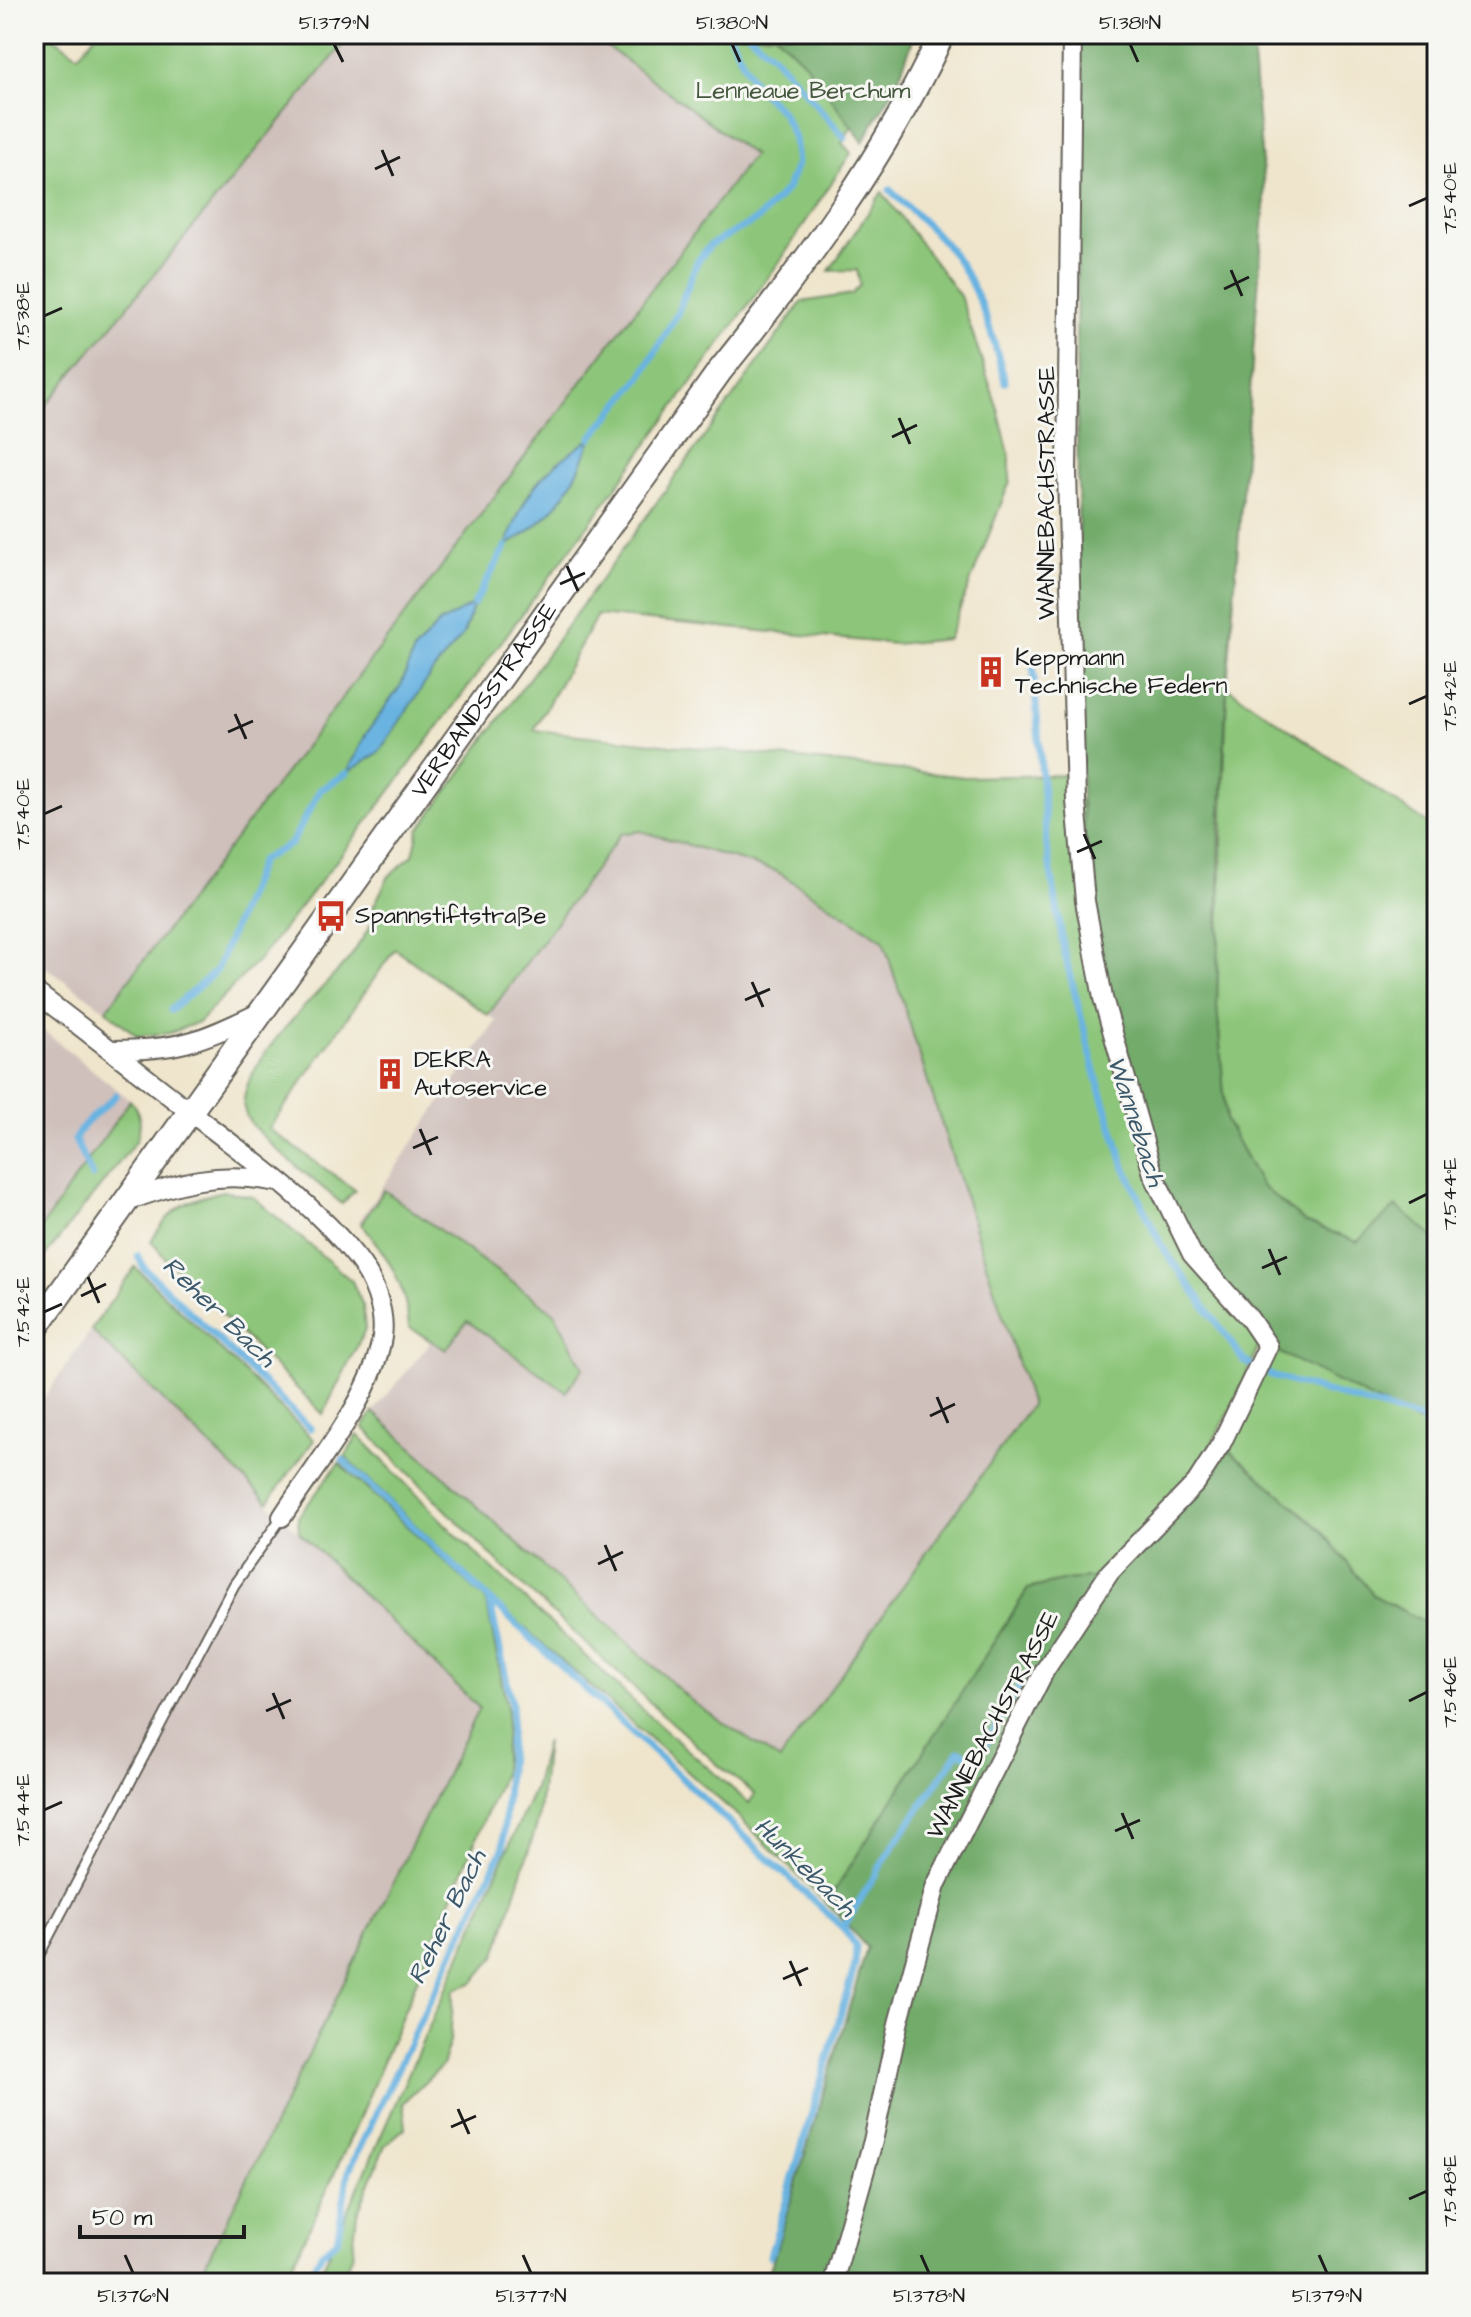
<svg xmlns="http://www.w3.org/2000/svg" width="1471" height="2317" viewBox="0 0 1471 2317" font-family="'Architects Daughter',sans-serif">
<rect width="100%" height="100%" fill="#f6f6f2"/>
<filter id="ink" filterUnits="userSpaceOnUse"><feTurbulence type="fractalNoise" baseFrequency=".0125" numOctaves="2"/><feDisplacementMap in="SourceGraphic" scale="16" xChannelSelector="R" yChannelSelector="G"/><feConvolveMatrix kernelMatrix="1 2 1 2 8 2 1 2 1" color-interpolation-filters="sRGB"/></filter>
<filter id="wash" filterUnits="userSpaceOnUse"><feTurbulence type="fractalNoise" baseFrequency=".006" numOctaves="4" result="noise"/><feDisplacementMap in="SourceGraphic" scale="32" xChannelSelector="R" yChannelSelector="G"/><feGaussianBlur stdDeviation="1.8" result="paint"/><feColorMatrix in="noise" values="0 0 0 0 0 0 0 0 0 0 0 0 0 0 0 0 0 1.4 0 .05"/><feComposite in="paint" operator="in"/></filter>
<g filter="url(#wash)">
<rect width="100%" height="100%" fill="#efe5cc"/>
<path fill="#cfc0bb" d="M 352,34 L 590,34 L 753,154 L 106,1010 L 34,959 L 34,420 Z
M 641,831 L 776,871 L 883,940 L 1031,1405 L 780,1760 L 695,1704 L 373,1412 L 430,1343 L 409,1327 L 407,1300 L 394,1268 L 359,1221 L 496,1021 L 488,1015 L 621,834 Z
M 34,1023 L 130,1100 L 34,1238 Z
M 91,1330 L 479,1708 L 196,2283 L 34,2283 L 34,1412 Z"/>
<path fill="#8dc67a" stroke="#54714b" stroke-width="2" d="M 34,34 L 56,34 L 54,38 L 78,55 L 96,34 L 352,34 L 34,420 Z
M 590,34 L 907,34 L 842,143 L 851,153 L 780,261 L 598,512 L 374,813 L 261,957 L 199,1022 L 170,1033 L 137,1036 L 106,1010 L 753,155 Z
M 882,192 L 960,296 L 998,409 L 1010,458 L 1010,481 L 948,639 L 895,644 L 597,615 L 534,730 L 965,777 L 1071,775 L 1260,1343 L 1232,1408 L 1190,1481 L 1101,1577 L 1066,1580 L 1028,1589 L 833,1893 L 839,1916 L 739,1817 L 494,1601 L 345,1457 L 358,1435 L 451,1530 L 661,1727 L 749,1803 L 755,1794 L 718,1765 L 507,1571 L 363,1427 L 373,1412 L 695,1704 L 780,1760 L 1031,1405 L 883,940 L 776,871 L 641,831 L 621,834 L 488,1015 L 395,949 L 269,1129 L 355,1190 L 342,1204 C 321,1185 257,1137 247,1117 C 225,1075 322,991 348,960 C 358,947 366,932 375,918 L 369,915 L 389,876 L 413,855 L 419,830 L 802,302 L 852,294 L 860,285 L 857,270 L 829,271 Z
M 1227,687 L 1437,830 L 1437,1240 L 1429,1234 L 1357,1242 L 1305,1222 L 1262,1186 L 1226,1121 L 1217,1005 Z
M 130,1100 C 142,1115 142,1124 136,1141 L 34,1270 L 34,1238 Z
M 384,1190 L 555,1313 L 583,1368 L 566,1392 L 467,1321 L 446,1350 L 409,1327 C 406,1285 388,1255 361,1224 Z
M 223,1191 L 253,1197 L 352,1281 L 363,1306 L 365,1330 L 323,1414 L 166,1259 L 151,1241 C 173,1206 184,1201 223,1191 Z
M 135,1267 L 314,1440 L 268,1502 L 91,1330 Z
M 1437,1276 L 1437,1629 L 1373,1595 L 1321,1530 L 1226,1447 L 1274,1350 Z
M 339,1463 L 486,1600 L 507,1708 L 503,1774 L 359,2119 L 300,2249 L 281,2283 L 196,2283 L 479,1708 L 299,1532 L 298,1517 Z
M 546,1741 L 538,1821 L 496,1955 L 474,1982 L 454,1990 L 450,2041 L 442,2066 L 403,2103 L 406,2127 L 385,2145 L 357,2214 L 352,2257 L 336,2283 L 316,2283 L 534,1789 Z"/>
<path fill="#72ab6a" stroke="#476443" stroke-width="2" d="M 775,34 L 915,34 L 897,83 L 863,142 L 805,63 Z
M 1080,34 L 1251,34 L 1265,199 L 1227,687 L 1220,833 L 1217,1005 L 1226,1121 L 1262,1186 L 1305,1222 L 1357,1242 L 1396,1206 L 1437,1240 L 1437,1432 L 1274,1350 L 1196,1251 L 1157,1172 L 1108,999 L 1089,899 L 1082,801 L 1076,331 Z
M 1226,1447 L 1321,1530 L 1373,1595 L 1437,1629 L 1437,2283 L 766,2283 L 867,1948 L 839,1916 L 833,1893 L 1028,1589 L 1066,1580 L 1101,1577 Z"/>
<path fill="#69b3e1" stroke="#42687e" stroke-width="2" d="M 591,438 C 575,488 553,519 506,546 C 528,485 539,475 591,438 Z
M 474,604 L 463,635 L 433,671 L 379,752 L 347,773 L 366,734 L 401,685 L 414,651 L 439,623 Z"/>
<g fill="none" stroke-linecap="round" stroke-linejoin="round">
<path stroke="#69b3e1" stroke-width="7" d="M 749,34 L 776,58 L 845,138
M 890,190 C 910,210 934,229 951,251 C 980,289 993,336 1005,382
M 591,438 L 639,380 L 677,314 L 697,262 L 710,245 L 758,219 L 787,189 L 797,163 L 794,138 L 782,112 L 754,84 L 729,34
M 474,604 L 506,546
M 1033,664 L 1047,847 L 1064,951 L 1097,1079 L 1125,1167 L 1161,1245 L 1244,1361 L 1275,1377 L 1437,1424
M 171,1010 L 216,971 L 261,860 L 291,844 L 320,790 L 347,773
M 92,1176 L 75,1140 C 83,1120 102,1111 116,1095
M 138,1256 L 144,1268 L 310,1428
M 1423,1422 L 1437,1437
M 490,1600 L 843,1928 L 856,1946 L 855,1965 L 770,2256
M 843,1928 L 888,1854 L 959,1751 L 977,1759 L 1021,1684
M 305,2283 L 322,2253 L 337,2241 L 349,2170 L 503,1848 L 512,1705 L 489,1599 L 343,1460
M 755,2283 L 761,2276"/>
</g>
</g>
<g filter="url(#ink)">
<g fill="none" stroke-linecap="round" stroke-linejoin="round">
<defs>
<path id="lane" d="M 34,1964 L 234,1585 L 282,1517"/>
<path id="street" d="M 34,991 C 92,1035 149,1080 207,1125 C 259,1165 316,1206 357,1258 C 373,1278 386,1311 382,1337 C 372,1399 316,1464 282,1517
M 112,1050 C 178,1050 198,1042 257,1014
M 124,1202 C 180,1182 218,1170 278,1182
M 833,2283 L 873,2141 L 899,2020 L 936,1885 L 1045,1670 L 1110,1572 L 1196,1483 L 1221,1444 L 1268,1346 L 1249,1318 L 1192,1254 L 1153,1174 L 1103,998 L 1085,901 L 1076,801 L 1067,472 L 1072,34"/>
<g id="secondary">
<path id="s1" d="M 34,1330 L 719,372 C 804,267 885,157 942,34"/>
</g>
</defs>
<use href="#lane" stroke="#66625a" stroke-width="13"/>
<use href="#street" stroke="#66625a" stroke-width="22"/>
<use href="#secondary" stroke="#66625a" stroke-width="28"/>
<use href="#lane" stroke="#fff" stroke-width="9"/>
<use href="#street" stroke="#fff" stroke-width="18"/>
<use href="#secondary" stroke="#fff" stroke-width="24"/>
</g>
</g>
<path fill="none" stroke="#1c1c1c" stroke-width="3" d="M 334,44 L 343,62M 732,44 L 740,62M 1130,44 L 1138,62M 382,150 L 393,176M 375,169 L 400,157M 1409,206 L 1427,198M 1231,270 L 1242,296M 1224,289 L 1249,277M 44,316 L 62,308M 899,418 L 910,444M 892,437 L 917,425M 567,566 L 578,591M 560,584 L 585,573M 1409,704 L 1427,696M 235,714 L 246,739M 228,732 L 253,721M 44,814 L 62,806M 1084,834 L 1095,859M 1077,852 L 1102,841M 752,982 L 763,1007M 745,1000 L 770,989M 420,1129 L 431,1155M 413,1148 L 438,1137M 1409,1203 L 1427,1194M 1269,1249 L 1280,1275M 1262,1268 L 1287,1257M 88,1277 L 99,1303M 81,1296 L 106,1284M 44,1312 L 62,1304M 937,1397 L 948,1423M 930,1416 L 955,1404M 605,1545 L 616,1571M 598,1564 L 623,1552M 273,1693 L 284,1719M 1409,1701 L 1427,1692M 266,1711 L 291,1700M 44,1810 L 62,1802M 1122,1813 L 1133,1839M 1115,1831 L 1140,1820M 790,1961 L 801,1986M 783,1979 L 808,1968M 458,2109 L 469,2134M 451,2127 L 476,2116M 1409,2199 L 1427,2191M 125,2255 L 133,2273M 523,2255 L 531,2273M 921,2255 L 929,2273M 1319,2255 L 1327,2273"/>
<defs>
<symbol id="building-bare" viewBox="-9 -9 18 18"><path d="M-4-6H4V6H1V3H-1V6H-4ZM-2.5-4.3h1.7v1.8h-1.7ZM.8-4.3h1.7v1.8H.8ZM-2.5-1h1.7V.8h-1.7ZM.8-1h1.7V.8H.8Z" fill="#c8321e" stroke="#f6f6f2" stroke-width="2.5" paint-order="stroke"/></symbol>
<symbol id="bus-bare" viewBox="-9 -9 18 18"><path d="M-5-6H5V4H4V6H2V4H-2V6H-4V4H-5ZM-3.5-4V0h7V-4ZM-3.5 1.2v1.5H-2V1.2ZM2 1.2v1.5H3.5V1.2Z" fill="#c8321e" stroke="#f6f6f2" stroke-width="2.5" paint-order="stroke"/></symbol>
</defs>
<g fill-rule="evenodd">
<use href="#building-bare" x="969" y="650" width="44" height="44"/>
<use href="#bus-bare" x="309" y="894" width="44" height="44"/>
<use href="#building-bare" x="368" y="1052" width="44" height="44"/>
</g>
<g text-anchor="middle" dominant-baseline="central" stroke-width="6" stroke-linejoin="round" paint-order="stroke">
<g font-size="24" fill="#44583d" stroke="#f6f6f2">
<text x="803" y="91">Lenneaue Berchum</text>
</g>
<g font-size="24" fill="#1c1c1c" stroke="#f6f6f2">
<text transform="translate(1047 493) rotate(-90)">WANNEBACHSTRASSE</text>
<text stroke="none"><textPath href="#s1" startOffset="774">VERBANDSSTRASSE</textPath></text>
<text transform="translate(993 1725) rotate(-62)">WANNEBACHSTRASSE</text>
</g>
<g font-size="24" fill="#1c1c1c" stroke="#f6f6f2" text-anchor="start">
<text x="1015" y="658">Keppmann<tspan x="1015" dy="28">Technische Federn</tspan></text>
<text x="355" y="916">Spannstiftstraße</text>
<text x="414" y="1060">DEKRA<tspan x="414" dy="28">Autoservice</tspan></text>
</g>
<g font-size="26" font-style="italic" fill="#3b586b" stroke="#f6f6f2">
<text transform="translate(1136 1121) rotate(72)">Wannebach</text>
<text transform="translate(219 1312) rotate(44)">Reher Bach</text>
<text transform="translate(805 1867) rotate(44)">Hunkebach</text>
<text transform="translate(447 1917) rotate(-64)">Reher Bach</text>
</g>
</g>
<rect width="1471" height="2317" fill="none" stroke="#f6f6f2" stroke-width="88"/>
<path d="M80 2225v12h164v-12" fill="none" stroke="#1c1c1c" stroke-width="4"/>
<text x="92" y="2225" font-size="24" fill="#1c1c1c" stroke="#f6f6f2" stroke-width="6" paint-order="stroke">50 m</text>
<rect x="44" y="44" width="1383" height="2229" fill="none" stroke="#1c1c1c" stroke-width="3"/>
<g font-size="20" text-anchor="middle" fill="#1c1c1c">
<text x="334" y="29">51.379°N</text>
<text x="732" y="29">51.380°N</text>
<text x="1130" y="29">51.381°N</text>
<text transform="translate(1449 198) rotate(-90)" y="7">7.540°E</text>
<text transform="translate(22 316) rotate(-90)" y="7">7.538°E</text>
<text transform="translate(1449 696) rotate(-90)" y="7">7.542°E</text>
<text transform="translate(22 814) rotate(-90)" y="7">7.540°E</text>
<text transform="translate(1449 1194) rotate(-90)" y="7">7.544°E</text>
<text transform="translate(22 1312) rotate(-90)" y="7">7.542°E</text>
<text transform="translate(1449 1692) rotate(-90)" y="7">7.546°E</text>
<text transform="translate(22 1810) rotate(-90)" y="7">7.544°E</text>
<text transform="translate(1449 2191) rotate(-90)" y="7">7.548°E</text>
<text x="133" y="2302">51.376°N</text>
<text x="531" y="2302">51.377°N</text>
<text x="929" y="2302">51.378°N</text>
<text x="1327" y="2302">51.379°N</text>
</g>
</svg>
